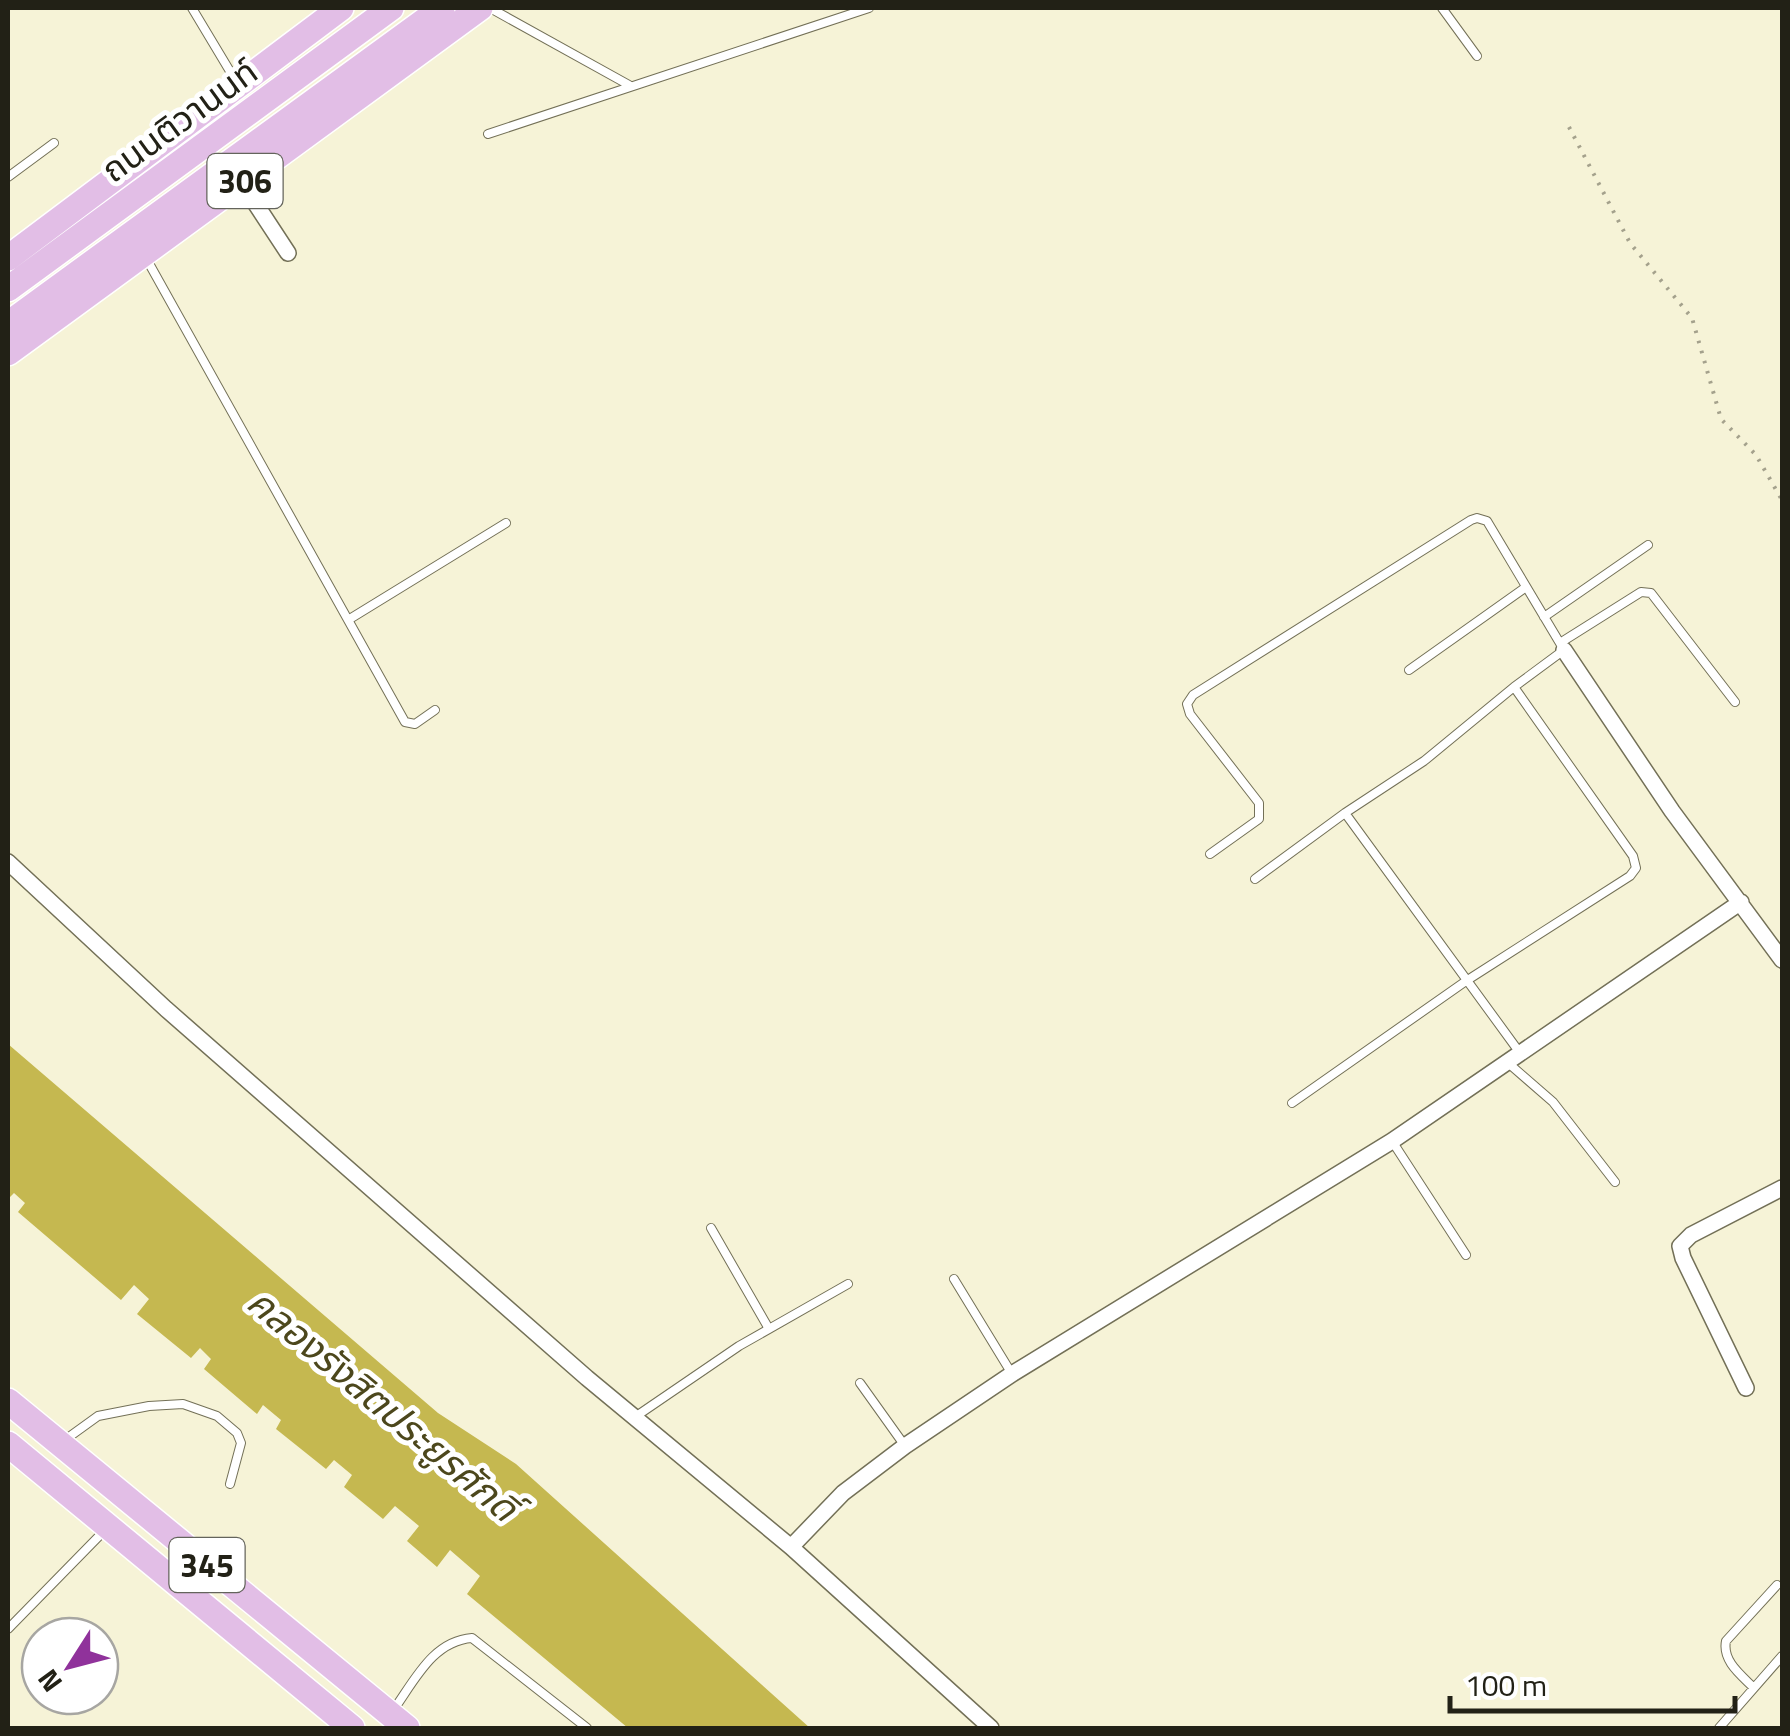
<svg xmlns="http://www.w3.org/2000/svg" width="1790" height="1736" viewBox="0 0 1790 1736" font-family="'Titillium Web','Noto Sans Thai',sans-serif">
<rect width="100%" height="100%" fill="#f6f3d7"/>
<path fill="#c5b850" d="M 8,1044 L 438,1413 L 516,1464 L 810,1728 L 628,1728 L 467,1594 L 480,1576 L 450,1550 L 437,1567 L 407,1541 L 419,1526 L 395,1506 L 383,1519 L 344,1487 L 352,1475 L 334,1460 L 326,1469 L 276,1429 L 281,1420 L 263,1405 L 257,1414 L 204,1369 L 211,1359 L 200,1348 L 191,1358 L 137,1314 L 149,1299 L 134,1285 L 121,1300 L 18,1212 L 25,1203 L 14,1193 L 8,1199 Z"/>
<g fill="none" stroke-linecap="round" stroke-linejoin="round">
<defs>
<path id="service" d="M 192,8 L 237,83
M 490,8 L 629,85
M 1442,8 L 1477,56
M 488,134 L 869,8
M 8,177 L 54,143
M 146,258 L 405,722 L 415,724 L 435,710
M 1544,617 L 1648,545
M 348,620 L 506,523
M 1560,643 L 1641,592 L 1651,593 L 1735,702
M 1409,670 L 1526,587
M 1345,813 L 1520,1053
M 1210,854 L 1259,819 L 1259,803 L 1190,714 L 1187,704 L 1193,695 L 1471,520 L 1477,518 L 1487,521 L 1564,650 L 1514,687 L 1633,856 L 1636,868 L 1630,876 L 1466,981 L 1292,1103
M 1255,879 L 1345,813 L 1424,761 L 1514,687
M 1507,1062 L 1553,1102 L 1615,1182
M 1392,1141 L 1466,1255
M 711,1228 L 769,1329
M 954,1279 L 1012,1374
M 860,1383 L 905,1446
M 635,1417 L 739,1346 L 848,1284
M 62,1442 L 98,1416 L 149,1406 L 183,1404 L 217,1416 L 237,1433 L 241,1443 L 230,1484
M 8,1629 L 105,1530
M 1754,1688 C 1741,1675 1722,1661 1726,1641 L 1777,1585
M 392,1712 C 414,1682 432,1641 472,1638 L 587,1728
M 1719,1728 L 1782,1656"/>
<path id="minor" d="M 242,183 L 288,253
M 1564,650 L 1672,811 L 1782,960
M 8,862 L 166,1009 L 587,1378 L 791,1547 L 991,1728
M 1746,1388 L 1683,1258 L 1680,1246 L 1691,1235 L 1782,1188
M 791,1547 L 843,1493 L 905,1446 L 1012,1374 L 1392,1141 L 1741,902"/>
<path id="primary" d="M 8,258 L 341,8
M 8,289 L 391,8
M 8,324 L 442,8
M 8,353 L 480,8
M 8,1401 L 407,1728
M 8,1444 L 352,1728"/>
</defs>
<use href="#service" stroke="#737057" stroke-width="10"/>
<use href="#minor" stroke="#737057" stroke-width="18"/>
<use href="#primary" stroke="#fff" stroke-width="28"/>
<path stroke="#a4a18c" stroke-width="4" stroke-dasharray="2.5 8" stroke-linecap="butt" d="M 1569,127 L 1630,243 L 1692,318 L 1721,419 L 1756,455 L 1782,500"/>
<use href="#service" stroke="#fff" stroke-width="8"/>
<use href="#minor" stroke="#fff" stroke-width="15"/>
<use href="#primary" stroke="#e2bee6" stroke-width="25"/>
</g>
<g text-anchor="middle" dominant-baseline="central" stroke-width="10" stroke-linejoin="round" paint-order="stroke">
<g fill="#fff" stroke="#64645c" stroke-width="2.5">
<rect x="207.5" y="154" width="75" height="54" rx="8"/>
<rect x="169.5" y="1538" width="75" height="54" rx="8"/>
</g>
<g font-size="32" font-weight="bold" fill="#222116">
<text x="245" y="181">306</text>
<text x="207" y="1565">345</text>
</g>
<g font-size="35" fill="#222116" stroke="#fff">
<text transform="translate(179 120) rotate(-36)">ถนนติวานนท์</text>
</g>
<g font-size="38" font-style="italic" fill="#4c471c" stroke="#fff">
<text transform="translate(383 1404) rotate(40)">คลองรังสิตประยูรศักดิ์</text>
</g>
</g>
<rect width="1790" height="1736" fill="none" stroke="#222116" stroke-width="20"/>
<g transform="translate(70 1666) rotate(234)"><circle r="48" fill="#ffffff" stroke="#a7a6a2" stroke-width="2.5"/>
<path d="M0-8L18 38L0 25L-18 38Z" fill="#90329b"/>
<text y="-15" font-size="28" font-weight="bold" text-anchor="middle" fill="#222116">N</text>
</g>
<path d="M1450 1696v15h285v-15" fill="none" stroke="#222116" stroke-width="5"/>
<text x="1465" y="1696" font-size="30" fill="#222116" stroke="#ffffff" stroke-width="8" paint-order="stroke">100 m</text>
</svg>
